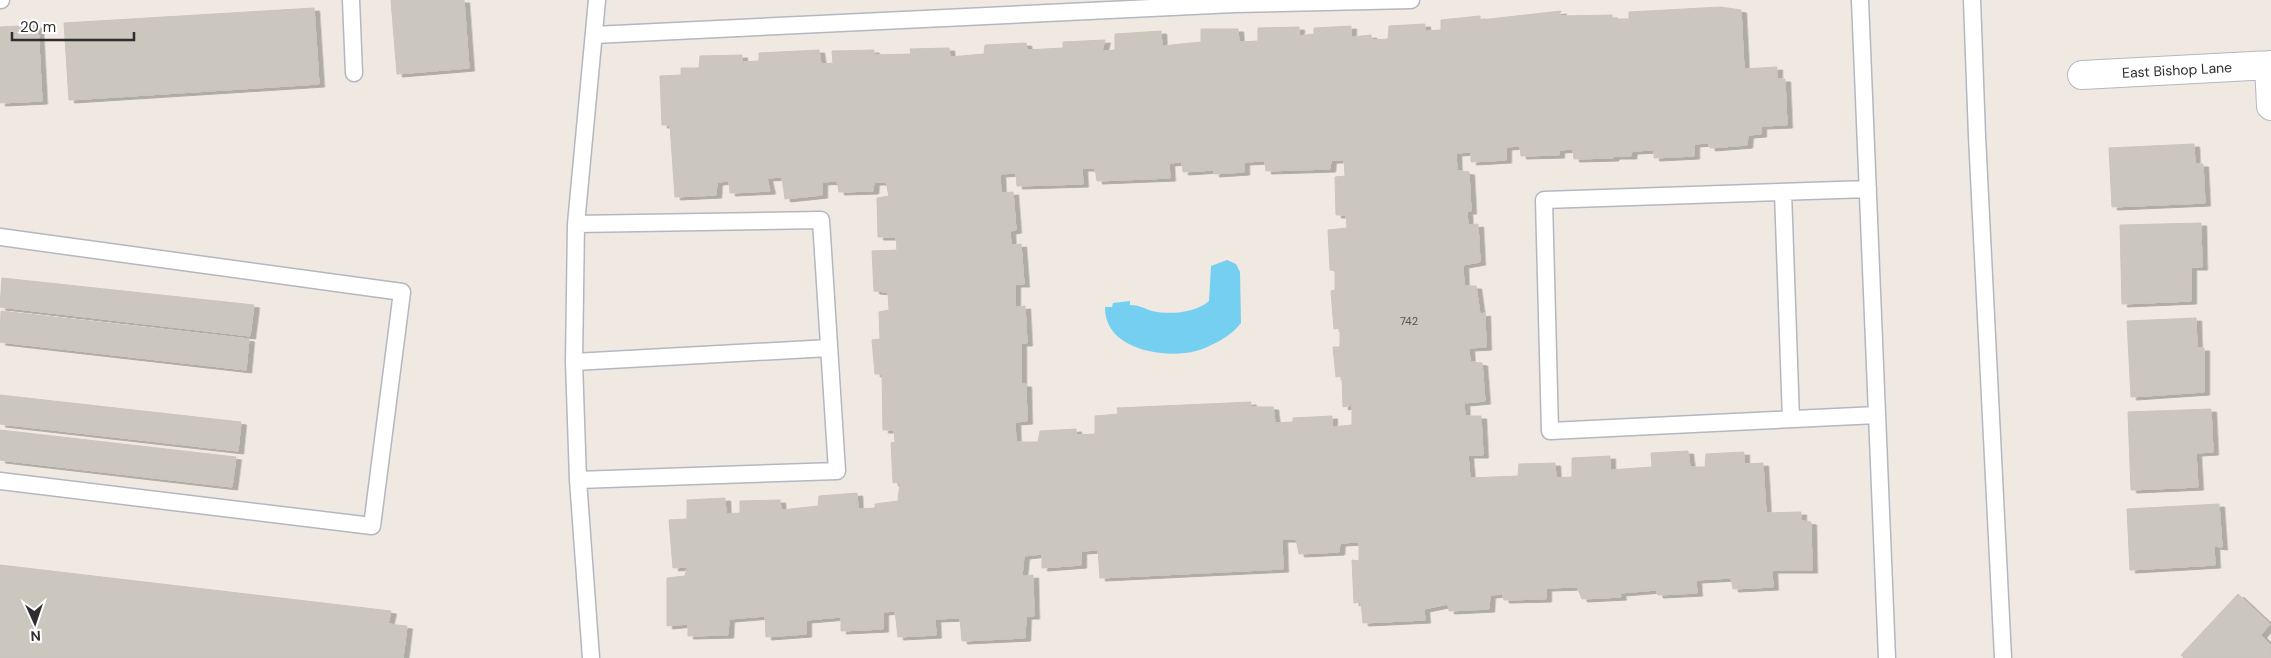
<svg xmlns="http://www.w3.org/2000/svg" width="2271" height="658" viewBox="0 0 2271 658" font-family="'DM Sans',sans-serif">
<defs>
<filter id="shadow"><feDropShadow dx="5.5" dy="3" stdDeviation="0" flood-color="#0004"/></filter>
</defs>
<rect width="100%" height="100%" fill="#efe9e1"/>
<path fill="#75cff0" d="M 1227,260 L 1236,264 L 1240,272 L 1241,323 C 1231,336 1213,346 1196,351 C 1165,359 1104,350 1105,307 L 1112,307 L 1113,303 L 1130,301 L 1130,305 C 1139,305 1143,308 1152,311 C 1170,315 1195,313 1209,301 L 1211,266 Z"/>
<path fill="#cbc7bf" stroke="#cbc5ba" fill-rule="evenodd" filter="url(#shadow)" d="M 391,0 L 464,0 L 469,68 L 397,74 Z
M 1721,7 L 1741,10 L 1744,69 L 1777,67 L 1777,79 L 1785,79 L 1787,125 L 1761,126 L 1761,134 L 1748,135 L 1747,145 L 1710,148 L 1708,143 L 1694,144 L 1694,156 L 1654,158 L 1654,150 L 1632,151 L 1631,156 L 1614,156 L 1613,158 L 1574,159 L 1573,149 L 1559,150 L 1559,155 L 1521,156 L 1520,146 L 1506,147 L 1506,160 L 1471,162 L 1471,152 L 1456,153 L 1457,171 L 1469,172 L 1471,211 L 1467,211 L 1468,225 L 1478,224 L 1480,262 L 1463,265 L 1464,286 L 1476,286 L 1480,314 L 1485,313 L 1486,347 L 1469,348 L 1470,362 L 1482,363 L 1485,401 L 1464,403 L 1465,416 L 1481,416 L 1483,455 L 1468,455 L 1470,478 L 1518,476 L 1519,464 L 1555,463 L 1556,478 L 1572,477 L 1572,458 L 1610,456 L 1610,470 L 1652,467 L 1651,453 L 1688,451 L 1690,467 L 1705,467 L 1706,454 L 1744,452 L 1744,464 L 1763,463 L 1766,513 L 1801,512 L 1801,521 L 1811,522 L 1812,570 L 1772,570 L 1773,587 L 1733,589 L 1731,578 L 1696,580 L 1697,593 L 1658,595 L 1656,590 L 1620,593 L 1621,597 L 1582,599 L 1577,587 L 1546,588 L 1546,599 L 1504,600 L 1502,594 L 1490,595 L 1489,609 L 1449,611 L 1448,604 L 1424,609 L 1425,620 L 1363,623 L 1361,602 L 1354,603 L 1352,560 L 1359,561 L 1359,542 L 1340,543 L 1339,552 L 1299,554 L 1296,539 L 1282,539 L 1283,569 L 1100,578 L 1098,550 L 1081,551 L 1081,565 L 1042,568 L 1042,554 L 1024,556 L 1022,576 L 1033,575 L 1034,616 L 1026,616 L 1025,638 L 962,641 L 960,618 L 935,619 L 936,635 L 898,637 L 895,611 L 883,612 L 883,629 L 841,631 L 841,617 L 806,620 L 806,634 L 766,637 L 765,616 L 729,619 L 728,635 L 688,636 L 688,624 L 667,626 L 667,578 L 685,576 L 687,567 L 673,568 L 669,520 L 687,519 L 687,500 L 725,498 L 726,514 L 740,513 L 740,501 L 780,500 L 781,510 L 818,506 L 819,496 L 857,493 L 858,509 L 875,508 L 875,504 L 898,501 L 900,482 L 893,483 L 891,443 L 895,442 L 894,430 L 883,430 L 882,374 L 875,374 L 872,340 L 880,339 L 879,312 L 889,310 L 888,292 L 874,291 L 872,251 L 897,250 L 896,237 L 878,237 L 877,198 L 889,196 L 886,182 L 874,182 L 873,191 L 839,192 L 837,181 L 822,182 L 822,195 L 785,199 L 782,177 L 767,178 L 770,191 L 730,193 L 729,181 L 717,182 L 716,195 L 675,197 L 670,125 L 662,125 L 660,76 L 681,75 L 681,68 L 699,68 L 700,56 L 742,55 L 742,62 L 759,61 L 759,53 L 819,50 L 821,64 L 833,63 L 832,51 L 874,50 L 874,55 L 911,54 L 910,49 L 949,48 L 950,57 L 984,54 L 985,45 L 1026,43 L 1027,50 L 1063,48 L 1063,42 L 1105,40 L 1102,51 L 1115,50 L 1115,34 L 1161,31 L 1162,46 L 1201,42 L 1201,29 L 1238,29 L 1239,42 L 1258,41 L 1258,28 L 1299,27 L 1299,36 L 1314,34 L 1314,28 L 1351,26 L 1351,37 L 1371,35 L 1372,40 L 1388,39 L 1389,26 L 1425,24 L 1425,31 L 1441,30 L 1441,20 L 1480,16 L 1480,20 L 1561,11 L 1559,16 L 1612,15 L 1612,19 L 1629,19 L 1629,12 ZM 1331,160 L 1344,160 L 1345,176 L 1335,177 L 1336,215 L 1346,215 L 1347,228 L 1328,230 L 1330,270 L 1335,271 L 1335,290 L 1331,291 L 1334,329 L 1340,328 L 1340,347 L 1333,347 L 1336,377 L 1342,376 L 1343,407 L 1352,405 L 1352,425 L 1332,427 L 1332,416 L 1293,418 L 1293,422 L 1275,423 L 1273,407 L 1250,407 L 1251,402 L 1117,408 L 1118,414 L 1095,416 L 1095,434 L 1076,435 L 1076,429 L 1040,431 L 1038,442 L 1016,442 L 1015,422 L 1027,421 L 1026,384 L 1021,384 L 1021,343 L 1027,343 L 1025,306 L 1015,307 L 1015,284 L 1024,284 L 1021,244 L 1011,245 L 1010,231 L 1016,230 L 1013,192 L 1001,193 L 1000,174 L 1016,173 L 1017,186 L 1083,184 L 1082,168 L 1095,168 L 1097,181 L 1170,178 L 1169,163 L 1182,162 L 1183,172 L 1214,170 L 1214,174 L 1244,172 L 1244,162 L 1265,161 L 1266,171 L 1330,169 Z
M 314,8 L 319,84 L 69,100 L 64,23 Z
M 38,25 L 42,101 L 0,103 L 0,27 Z
M 2194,144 L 2195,164 L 2203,164 L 2205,203 L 2112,207 L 2109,148 Z
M 2201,223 L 2202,267 L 2191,267 L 2191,301 L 2122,304 L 2120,225 Z
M 2,278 L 254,305 L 250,336 L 0,307 Z
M 1,311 L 249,339 L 246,370 L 0,342 Z
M 2196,318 L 2197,348 L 2204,348 L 2204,392 L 2131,397 L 2127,321 Z
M 0,395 L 241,422 L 238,451 L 0,424 Z
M 2211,409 L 2213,452 L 2196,453 L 2198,487 L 2131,490 L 2128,412 Z
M 0,430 L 236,457 L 232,487 L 0,460 Z
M 2219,504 L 2222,547 L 2214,546 L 2215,565 L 2130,570 L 2127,509 Z
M 0,565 L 391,611 L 388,624 L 407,626 L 403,658 L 0,658 Z
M 2238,594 L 2270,624 L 2261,635 L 2271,645 L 2271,658 L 2184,658 L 2181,655 Z"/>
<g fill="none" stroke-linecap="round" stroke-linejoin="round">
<defs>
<path id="service" d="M 0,0 L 1,0
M 351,0 L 354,73
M 1860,0 L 1887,658
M 1972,0 L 1977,136 L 2003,658
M 594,35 L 1234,4 L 1411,0
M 1868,189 L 1544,200 L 1550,431 L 1877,415
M 1783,192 L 1791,419
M 576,224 L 821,220 L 837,471 L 578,480
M 0,237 L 402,292 L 372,526 L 0,481
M 574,362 L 829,348
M 591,658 L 578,480 L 574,362 L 576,224 L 597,0"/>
<path id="minor" d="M 2269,65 L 2271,106
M 2082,75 L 2271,65"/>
</defs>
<use href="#service" stroke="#b4b7c1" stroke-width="19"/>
<use href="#minor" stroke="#b4b7c1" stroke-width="30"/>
<use href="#service" stroke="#fff" stroke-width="16"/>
<use href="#minor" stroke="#fff" stroke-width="28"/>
</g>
<g text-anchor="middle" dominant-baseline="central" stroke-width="4" stroke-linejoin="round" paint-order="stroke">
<g font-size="11" fill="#555452">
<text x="1409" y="321">742</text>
</g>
<g font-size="14" fill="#2e2e2e" stroke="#fff">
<text transform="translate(2177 70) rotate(-3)">East Bishop Lane</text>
</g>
</g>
<g transform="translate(35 623) rotate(177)" stroke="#ffffff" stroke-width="4" paint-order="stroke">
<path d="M0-4L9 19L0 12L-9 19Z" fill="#2e2e2e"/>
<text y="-8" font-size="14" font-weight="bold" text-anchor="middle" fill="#2e2e2e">N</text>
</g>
<path d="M12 32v8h122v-8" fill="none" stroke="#2e2e2e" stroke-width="2.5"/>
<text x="20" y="32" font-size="15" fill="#2e2e2e" stroke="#ffffff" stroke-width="4" paint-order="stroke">20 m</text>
</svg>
